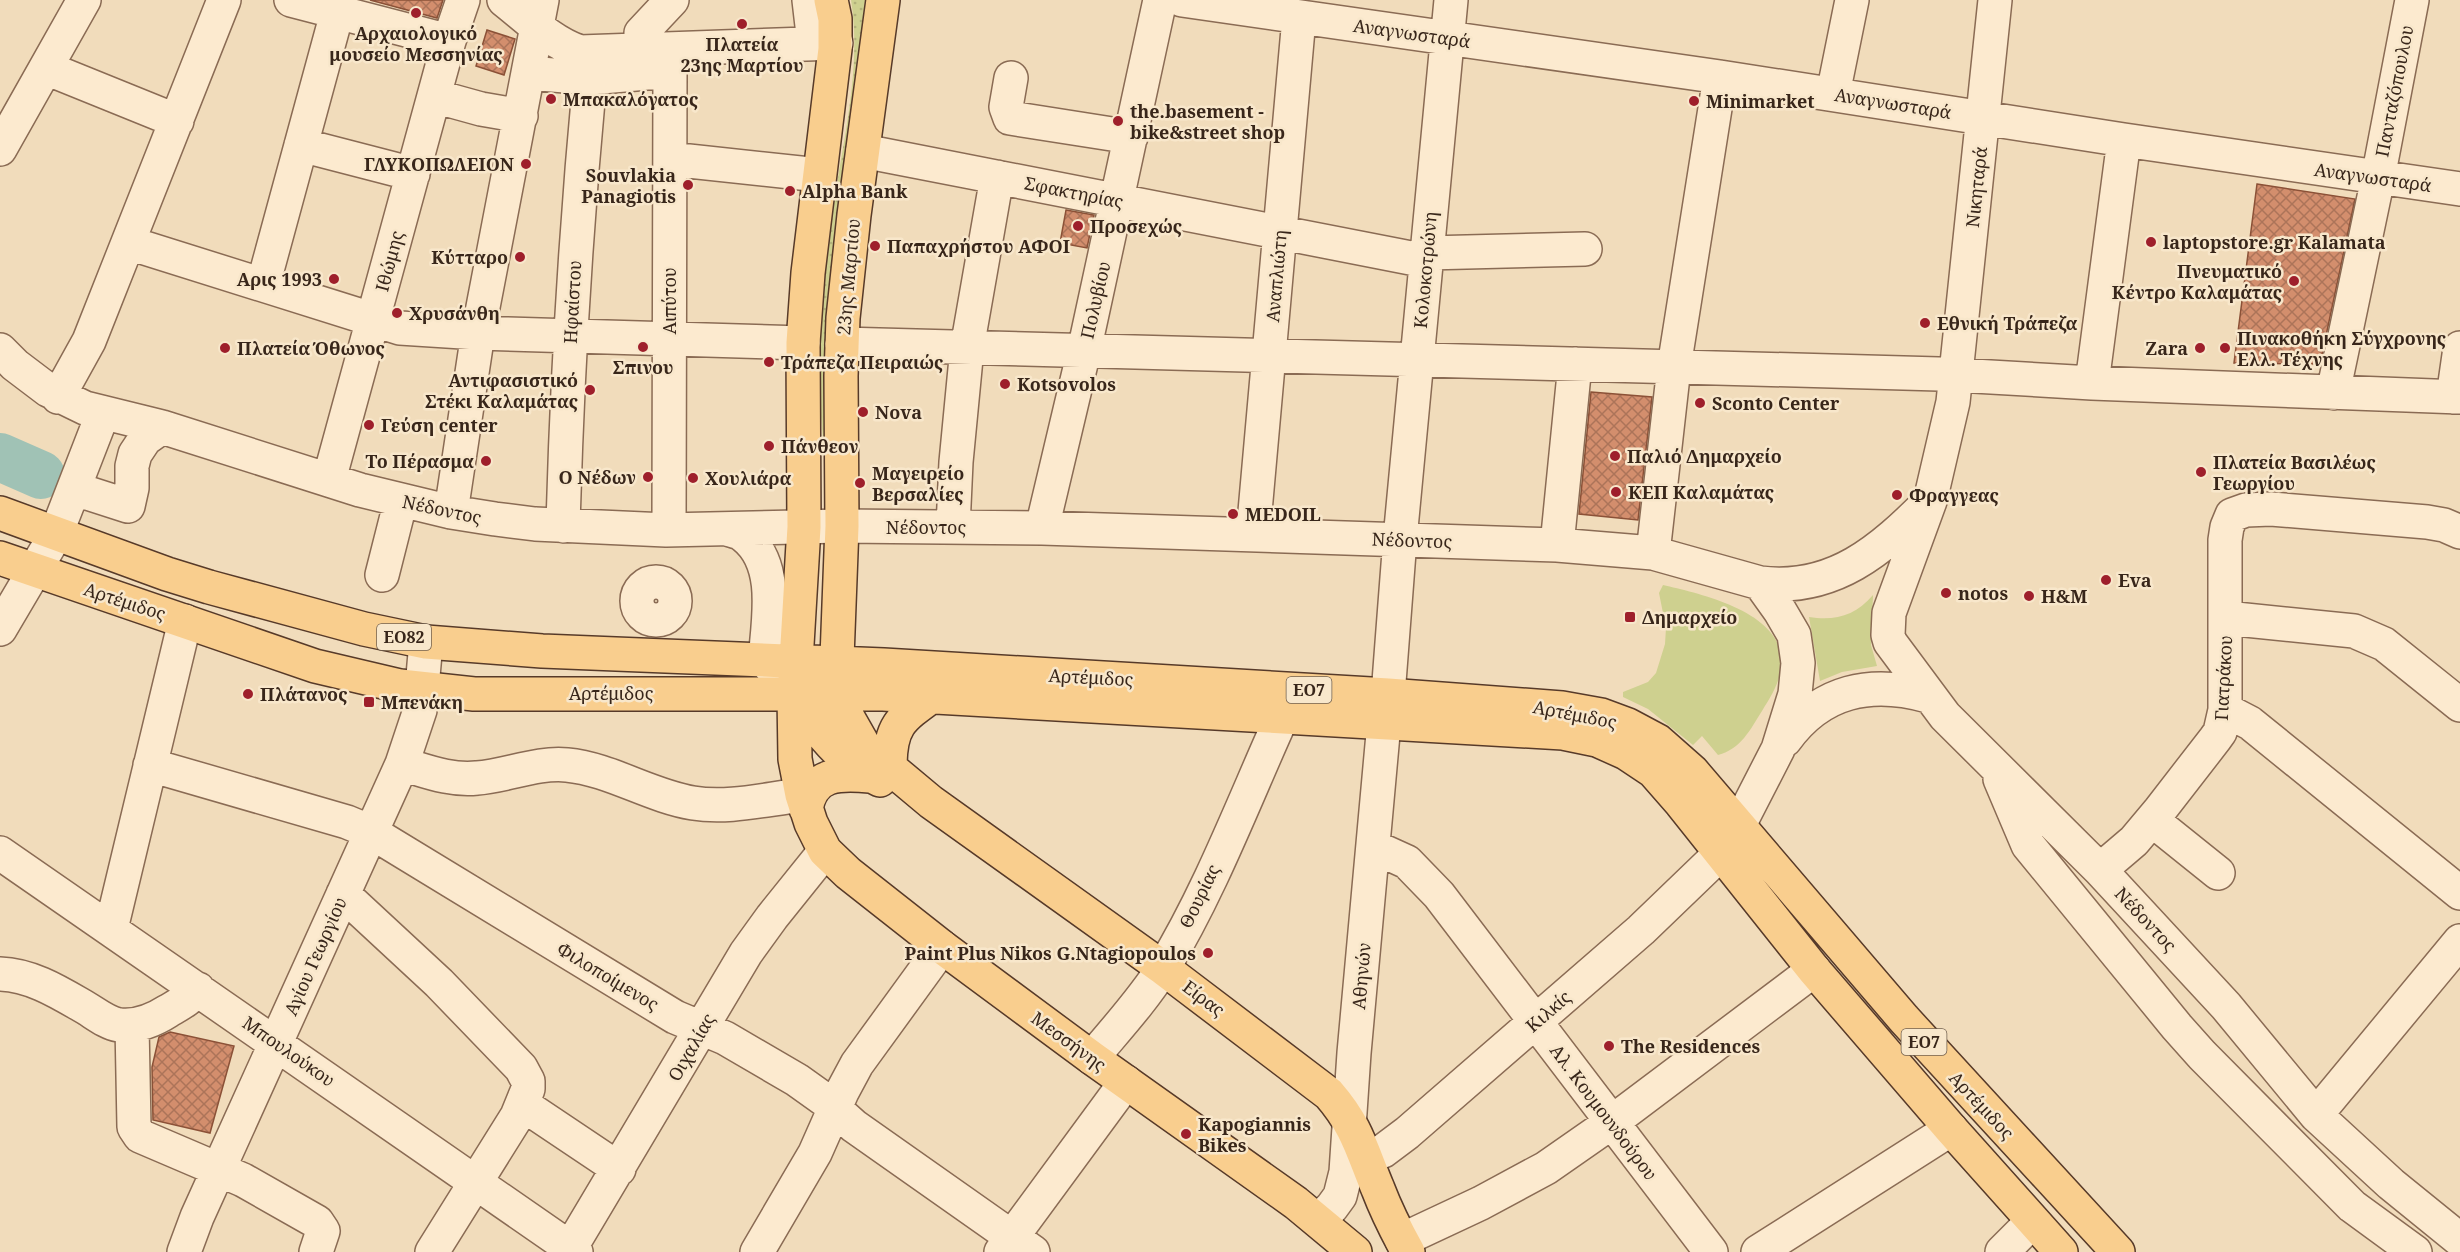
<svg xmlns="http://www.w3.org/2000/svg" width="2460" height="1252" viewBox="0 0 2460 1252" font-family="'Noto Serif',serif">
<defs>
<pattern id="park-dots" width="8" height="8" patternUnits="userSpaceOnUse" patternTransform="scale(1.5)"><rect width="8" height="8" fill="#ced08f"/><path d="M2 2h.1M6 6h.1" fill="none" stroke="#b2b27b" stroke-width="1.8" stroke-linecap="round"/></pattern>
<pattern id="building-cross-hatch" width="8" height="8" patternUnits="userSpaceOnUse" patternTransform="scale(1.5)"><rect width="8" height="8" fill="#d38e6d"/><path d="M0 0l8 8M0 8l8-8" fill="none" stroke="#ac7459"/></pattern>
</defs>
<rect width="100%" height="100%" fill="#f1dcbb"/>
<path fill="#ced08f" d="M 1663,585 C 1701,594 1790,613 1781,669 C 1779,684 1770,698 1762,711 C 1750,730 1741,749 1718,755 L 1702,736 L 1693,745 L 1648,709 L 1623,697 L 1623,692 L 1648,682 L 1656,673 L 1665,644 L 1666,628 L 1659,593 Z
M 1873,595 L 1871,645 L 1877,666 L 1842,672 L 1820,681 L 1809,617 C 1835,621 1855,616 1873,595 Z"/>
<path fill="url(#park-dots)" d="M 851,0 L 865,0 L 835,285 L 825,470 C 823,432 818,394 818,357 C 818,315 825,272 830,230 C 839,156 863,73 851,0 Z"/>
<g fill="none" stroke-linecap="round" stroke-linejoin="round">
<path stroke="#a0c2b5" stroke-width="48" d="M 0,457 L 41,475"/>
</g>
<path fill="url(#building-cross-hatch)" stroke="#8b5137" stroke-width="1.5" d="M 370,0 L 443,0 L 437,18 Z
M 487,30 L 515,39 L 504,75 L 476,66 Z
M 2257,184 L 2355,199 L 2320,364 L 2234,363 Z
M 1066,210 L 1094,215 L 1087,248 L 1060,243 Z
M 1591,392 L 1652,397 L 1638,520 L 1579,514 Z
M 170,1032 L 234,1046 L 210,1133 L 153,1120 L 152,1067 L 159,1037 Z"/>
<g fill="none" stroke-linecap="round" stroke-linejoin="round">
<defs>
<path id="minor" d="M 291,0 L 449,41
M 504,0 C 527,18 552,43 580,52 L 836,43
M 809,0 L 814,43
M 1182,0 L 1720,77 L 2124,140 L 2460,189
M 1995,0 L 1953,402 L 1930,501 L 1889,613 L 1888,635 L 1890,642 L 1945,716 L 2100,870 L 2226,1006 L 2316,1115 L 2391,1184 L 2460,1240
M 46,68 L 177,121
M 640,70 L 641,33 L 672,0
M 528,73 L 590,78 L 670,71 L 669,530
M 1011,78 L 1006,107 L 1010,118 L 1131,137
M 1833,94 L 1852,0
M 434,96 L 481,109 L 521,116
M 301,145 L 413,174
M 0,149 L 84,0
M 863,151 L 1426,261
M 670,159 L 819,175
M 129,243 L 400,328 L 478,333 L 803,343
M 1427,253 L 1585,249
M 263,285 L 337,13
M 842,344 L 1939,374 L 2092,383 L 2460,397
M 0,350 L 15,365 L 48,390 L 85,408 L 162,427 L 360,490 L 451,512 L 495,519 L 535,524 L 666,530 L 842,526 L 1042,528 L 1557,545 L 1653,553 L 1760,583 C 1834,592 1881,550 1930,501
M 2092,383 L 2124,140
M 2333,393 L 2378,178 L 2412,0
M 58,397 L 89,341 L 224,0
M 2453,397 L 2460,348
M 329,480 L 449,41 L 463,0
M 75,489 L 128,506 L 132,488 L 132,466 L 135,454 L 145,439 L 162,427
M 451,512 L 478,333 L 542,0
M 563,526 C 567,376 576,227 590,78
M 953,527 L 956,462 L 967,348 L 997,177
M 1042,528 L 1084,351 L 1160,0
M 727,529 C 733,531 740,532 744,536 C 780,564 768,621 765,660 L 783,682
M 1253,534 L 1299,18
M 1557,545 L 1575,364
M 1653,553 L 1674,367 L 1720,77
M 382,575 L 401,500
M637 601a19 19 0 1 1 38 0a19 19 0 1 1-38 0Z
M 2226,618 L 2354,631 L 2384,644 L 2460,705
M 0,629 L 56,534 L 103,413
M 1388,695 L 1400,539 L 1451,0
M 2225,710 L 2250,723 L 2460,893
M 1785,740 C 1821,690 1871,680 1928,696
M 402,764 C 426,771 451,781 477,778 C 506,776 537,762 567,765 C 610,769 650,796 693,803 C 728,809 766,799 802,795
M 150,765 L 347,822 L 371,832 L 675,1017 L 725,1038 L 797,1080 L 825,1100 L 854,1126 L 1033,1252
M 2000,779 L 2028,845 L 2177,1027 L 2202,1055 L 2352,1206 L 2415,1252
M 2152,820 L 2218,873
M 1374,847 L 1407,862 L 1439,895 L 1711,1252
M 0,853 C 193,985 385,1118 576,1252
M 2100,870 L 2134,841 L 2160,810 L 2215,739 L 2220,732 L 2225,710 L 2225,540 L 2227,527 L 2232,515 L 2246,510 L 2271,509 L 2427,522 L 2444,525 L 2460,532
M 343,894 L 439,983 L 521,1068 L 528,1081 L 528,1089 L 517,1116 L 432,1252
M 111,929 L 185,621
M 0,974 C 32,975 60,993 86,1008 C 96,1014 107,1023 119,1025 C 136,1027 154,1020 168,1011 C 178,1005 190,999 198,989
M 132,1025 L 134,1127 L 140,1136 L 243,1180 L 317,1222 L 323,1231 L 316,1252
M 1092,1058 C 1116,1029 1143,1000 1163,968 C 1210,891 1244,801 1281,719
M 522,1104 L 619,1169
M 2316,1115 L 2460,941
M 1367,1158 L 1383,1151 L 1407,1133 L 1641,930 L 1721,853 L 1739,825 L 1778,749 L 1795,694 L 1798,663 L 1794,635 L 1780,611 L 1760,583
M 1319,1220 L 1332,1207 L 1340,1196 L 1346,1172 L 1354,1053 L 1384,723
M 1402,1240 L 1481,1203 L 1546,1168 L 1612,1122 L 1814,970
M 184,1252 L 197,1217 L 402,764 L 420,710 L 426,642
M 568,1252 L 746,953 L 772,917 L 825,851
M 757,1252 L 815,1153 L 842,1092 L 857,1064 L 942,947
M 1001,1252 L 1126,1082
M 1758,1252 L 1951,1129
M 2002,1252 L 2032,1222"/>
<path id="major" d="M 831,0 L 835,19 L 835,49 L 808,273 L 803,343 L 804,527 L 794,695 L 795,759 L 802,795 L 811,823 L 825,851 L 848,873 L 942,947 L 1092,1058 L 1296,1203 L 1355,1252
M 0,513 L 167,574 L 209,587 L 364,629 L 426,642 L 542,651 L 884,665 L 1388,695 L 1562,708 L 1601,715 L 1628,725 L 1658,741 L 1692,771 L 1904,1019 L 2118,1252
M 0,558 L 315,666 L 400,686 L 474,694 L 883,694 L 1563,733 L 1597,740 L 1626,753 L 1653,771 L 1681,803 L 1814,970 L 1951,1129 L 2061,1252
M 836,684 L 842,526 L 841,376 L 843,318 L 854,215 L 883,0
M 794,695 C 816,729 842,763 880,780
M 835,695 L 864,746 L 931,802 L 1163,968 L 1329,1094 C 1357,1126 1362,1151 1378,1189 C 1386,1210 1397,1232 1408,1252
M 890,767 C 890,726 900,719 932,696
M 806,809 C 812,773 839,773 870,776"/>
</defs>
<use href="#minor" stroke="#8a6b54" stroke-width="36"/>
<use href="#major" stroke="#573a29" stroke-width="36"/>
<use href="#minor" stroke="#fceacf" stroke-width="33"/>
<use href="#major" stroke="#f9ce8e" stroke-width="33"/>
</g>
<g fill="#9e1f2b" stroke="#f8e7cb" stroke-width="2">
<circle cx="416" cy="13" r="6"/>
<circle cx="742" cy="24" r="6"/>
<circle cx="551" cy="99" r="6"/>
<circle cx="1694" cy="101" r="6"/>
<circle cx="1118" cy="121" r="6"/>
<circle cx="526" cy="164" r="6"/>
<circle cx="688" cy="185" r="6"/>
<circle cx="790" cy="191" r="6"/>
<circle cx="1078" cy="226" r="6"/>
<circle cx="2151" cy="242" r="6"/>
<circle cx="875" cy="246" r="6"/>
<circle cx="520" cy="257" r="6"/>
<circle cx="334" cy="279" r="6"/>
<circle cx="2294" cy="281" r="6"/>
<circle cx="397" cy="313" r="6"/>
<circle cx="1925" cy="323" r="6"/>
<circle cx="643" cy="347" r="6"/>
<circle cx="225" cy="348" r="6"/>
<circle cx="2200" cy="348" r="6"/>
<circle cx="2225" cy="348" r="6"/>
<circle cx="769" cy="362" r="6"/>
<circle cx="1005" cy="384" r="6"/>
<circle cx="590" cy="390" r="6"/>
<circle cx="1700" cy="403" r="6"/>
<circle cx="863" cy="412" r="6"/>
<circle cx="369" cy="425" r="6"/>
<circle cx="769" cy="446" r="6"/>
<circle cx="1615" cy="456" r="6"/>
<circle cx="486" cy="461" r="6"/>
<circle cx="2201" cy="472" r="6"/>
<circle cx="648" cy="477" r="6"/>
<circle cx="693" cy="478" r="6"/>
<circle cx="860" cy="483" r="6"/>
<circle cx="1616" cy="492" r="6"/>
<circle cx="1897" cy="495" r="6"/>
<circle cx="1233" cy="514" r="6"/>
<circle cx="2106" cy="580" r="6"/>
<circle cx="1946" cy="593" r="6"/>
<circle cx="2029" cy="596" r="6"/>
<rect x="1624" y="611" width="12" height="12" rx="3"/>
<circle cx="248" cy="694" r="6"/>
<rect x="363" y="696" width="12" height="12" rx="3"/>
<circle cx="1208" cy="953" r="6"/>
<circle cx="1609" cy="1046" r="6"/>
<circle cx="1186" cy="1134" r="6"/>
</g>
<g text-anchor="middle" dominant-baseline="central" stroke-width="5" stroke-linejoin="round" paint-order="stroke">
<g fill="#f8e7cb" stroke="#72604f" stroke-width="1.5">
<rect x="377" y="624" width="54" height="26" rx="4.5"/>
<rect x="1286.5" y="677" width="45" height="26" rx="4.5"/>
<rect x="1901.5" y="1029" width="45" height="26" rx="4.5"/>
</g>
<g font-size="16" font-weight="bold" fill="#38261a">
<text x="404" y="637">ΕΟ82</text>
<text x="1309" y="690">ΕΟ7</text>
<text x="1924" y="1042">ΕΟ7</text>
</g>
<g font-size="18" font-weight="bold" fill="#38261a" stroke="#f8e7cb" text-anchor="start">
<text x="416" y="33" text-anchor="middle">Αρχαιολογικό<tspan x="416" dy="21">μουσείο Μεσσηνίας</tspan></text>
<text x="742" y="44" text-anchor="middle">Πλατεία<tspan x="742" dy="21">23ης Μαρτίου</tspan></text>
<text x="563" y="99">Μπακαλόγατος</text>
<text x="1706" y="101">Minimarket</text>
<text x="1130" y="111">the.basement -<tspan x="1130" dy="21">bike&amp;street shop</tspan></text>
<text x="514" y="164" text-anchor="end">ΓΛΥΚΟΠΩΛΕΙΟΝ</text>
<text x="676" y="175" text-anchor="end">Souvlakia<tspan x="676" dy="21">Panagiotis</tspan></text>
<text x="802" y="191">Alpha Bank</text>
<text x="1090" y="226">Προσεχώς</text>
<text x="2163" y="242">laptopstore.gr Kalamata</text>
<text x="887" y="246">Παπαχρήστου ΑΦΟΙ</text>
<text x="508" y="257" text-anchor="end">Κύτταρο</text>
<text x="2282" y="271" text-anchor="end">Πνευματικό<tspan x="2282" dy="21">Κέντρο Καλαμάτας</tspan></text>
<text x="322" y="279" text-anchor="end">Αρις 1993</text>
<text x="409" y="313">Χρυσάνθη</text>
<text x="1937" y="323">Εθνική Τράπεζα</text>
<text x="2237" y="338">Πινακοθήκη Σύγχρονης<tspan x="2237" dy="21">Ελλ. Τέχνης</tspan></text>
<text x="237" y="348">Πλατεία Όθωνος</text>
<text x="2188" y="348" text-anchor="end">Zara</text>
<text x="781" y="362">Τράπεζα Πειραιώς</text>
<text x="643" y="367" text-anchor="middle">Σπινου</text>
<text x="578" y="380" text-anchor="end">Αντιφασιστικό<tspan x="578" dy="21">Στέκι Καλαμάτας</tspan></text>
<text x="1017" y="384">Kotsovolos</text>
<text x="1712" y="403">Sconto Center</text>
<text x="875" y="412">Nova</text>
<text x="381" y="425">Γεύση center</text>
<text x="781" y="446">Πάνθεον</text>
<text x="1627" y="456">Παλιό Δημαρχείο</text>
<text x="474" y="461" text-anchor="end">Το Πέρασμα</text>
<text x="2213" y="462">Πλατεία Βασιλέως<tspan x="2213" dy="21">Γεωργίου</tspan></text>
<text x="872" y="473">Μαγειρείο<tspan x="872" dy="21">Βερσαλίες</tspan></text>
<text x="636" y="477" text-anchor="end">Ο Νέδων</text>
<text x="705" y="478">Χουλιάρα</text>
<text x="1628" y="492">ΚΕΠ Καλαμάτας</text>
<text x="1909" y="495">Φραγγεας</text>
<text x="1245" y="514">MEDOIL</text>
<text x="2118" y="580">Eva</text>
<text x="1958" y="593">notos</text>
<text x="2041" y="596">H&amp;M</text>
<text x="1642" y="617">Δημαρχείο</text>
<text x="260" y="694">Πλάτανος</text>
<text x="381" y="702">Μπενάκη</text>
<text x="1196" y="953" text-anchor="end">Paint Plus Nikos G.Ntagiopoulos</text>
<text x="1621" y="1046">The Residences</text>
<text x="1198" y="1124">Kapogiannis<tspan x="1198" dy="21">Bikes</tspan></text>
</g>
<g font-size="18" fill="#38261a" stroke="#f8e7cb">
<text transform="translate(1412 33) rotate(8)">Αναγνωσταρά</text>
<text transform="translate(2394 91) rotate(-79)">Πανταζόπουλου</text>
<text transform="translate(1893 103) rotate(9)">Αναγνωσταρά</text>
<text transform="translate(2373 177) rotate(8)">Αναγνωσταρά</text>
<text transform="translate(1976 187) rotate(-84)">Νικηταρά</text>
<text transform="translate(1074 192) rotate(11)">Σφακτηρίας</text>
<text transform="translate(389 261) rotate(-75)">Ιθώμης</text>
<text transform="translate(1425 270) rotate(-85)">Κολοκοτρώνη</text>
<text transform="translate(1276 276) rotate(-85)">Αναπλιώτη</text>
<text transform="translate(848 277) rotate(-85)">23ης Μαρτίου</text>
<text transform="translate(1095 300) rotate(-77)">Πολυβίου</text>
<text transform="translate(669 301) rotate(-90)">Αιπύτου</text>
<text transform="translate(572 302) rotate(-87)">Ηφαίστου</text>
<text transform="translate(442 509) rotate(12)">Νέδοντος</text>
<text x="926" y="527">Νέδοντος</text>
<text transform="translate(1412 540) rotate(2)">Νέδοντος</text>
<text transform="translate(125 601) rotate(18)">Αρτέμιδος</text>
<text transform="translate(1091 677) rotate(3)">Αρτέμιδος</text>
<text transform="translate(2223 678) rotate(-87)">Γιατράκου</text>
<text x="611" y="693">Αρτέμιδος</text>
<text transform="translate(1575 714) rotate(11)">Αρτέμιδος</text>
<text transform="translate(1199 896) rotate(-64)">Θουρίας</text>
<text transform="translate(2146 919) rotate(47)">Νέδοντος</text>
<text transform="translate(315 956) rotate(-66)">Αγίου Γεωργίου</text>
<text transform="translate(608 976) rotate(31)">Φιλοποίμενος</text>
<text transform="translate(1361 976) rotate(-85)">Αθηνών</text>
<text transform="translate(1204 998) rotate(37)">Είρας</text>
<text transform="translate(1548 1011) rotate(-41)">Κιλκίς</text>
<text transform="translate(1069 1041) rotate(36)">Μεσσήνης</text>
<text transform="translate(691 1047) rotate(-60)">Οιχαλίας</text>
<text transform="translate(289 1051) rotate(35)">Μπουλούκου</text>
<text transform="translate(1982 1105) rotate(47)">Αρτέμιδος</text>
<text transform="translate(1604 1112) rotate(53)">Αλ. Κουμουνδούρου</text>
</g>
</g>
</svg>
